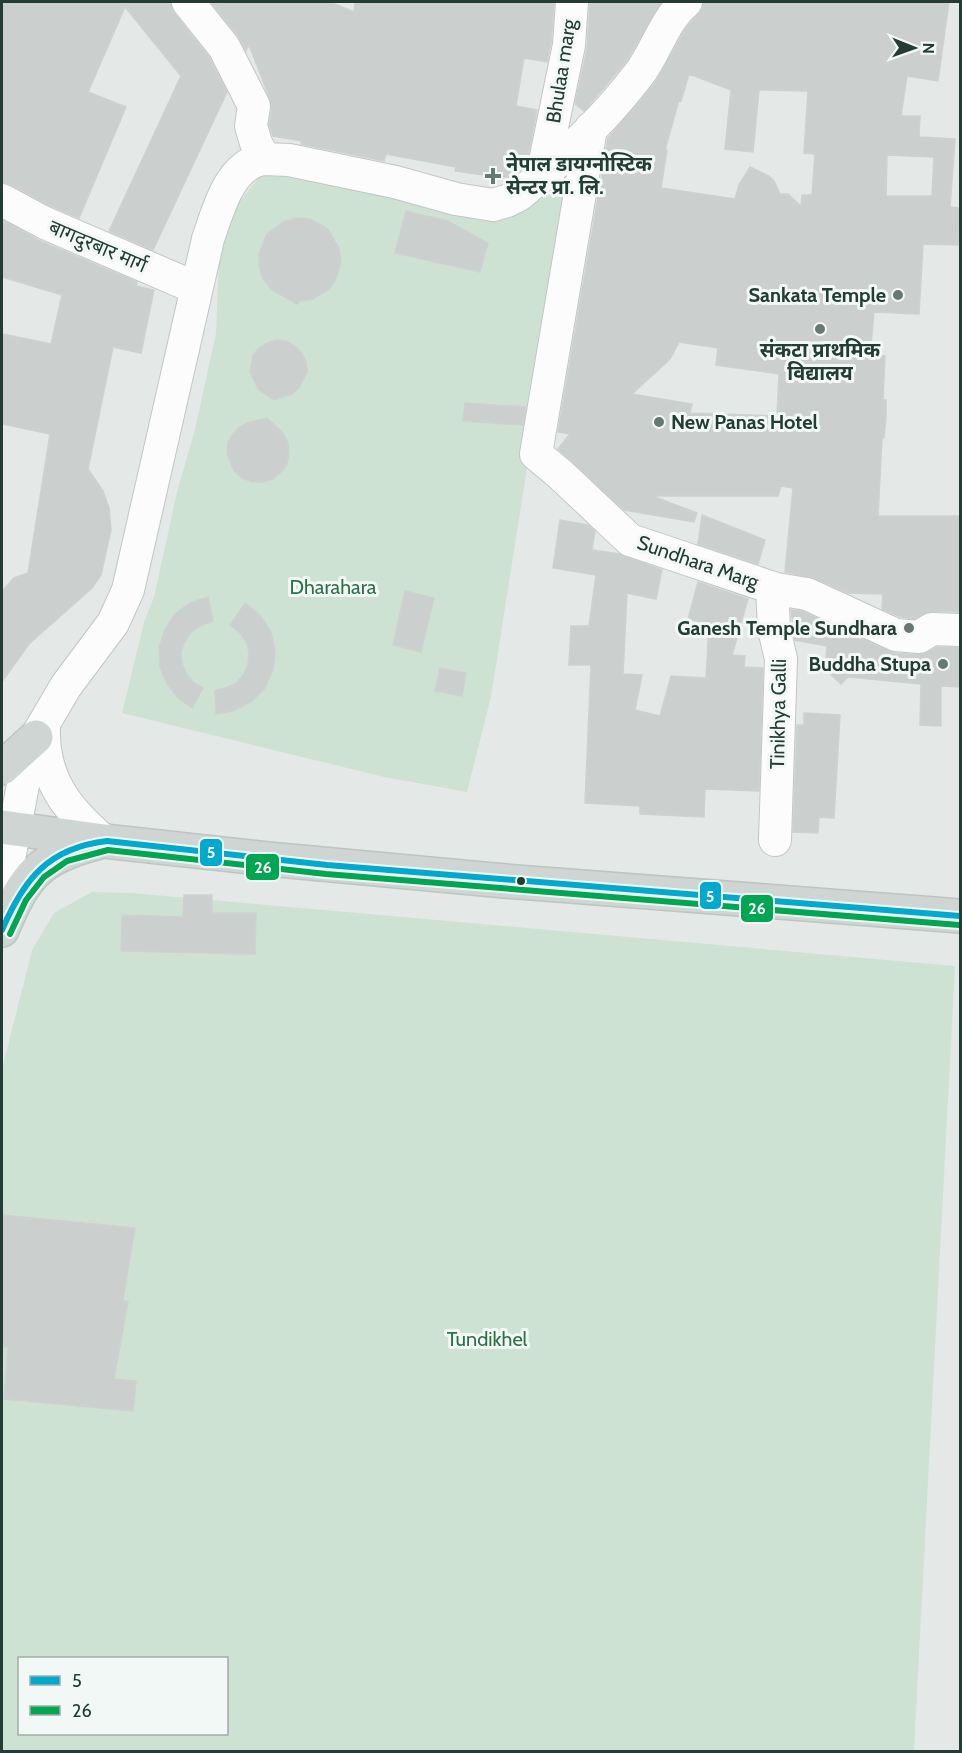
<svg xmlns="http://www.w3.org/2000/svg" width="962" height="1753" viewBox="0 0 962 1753" font-family="Cabin,'Noto Sans Devanagari',sans-serif">
<rect width="100%" height="100%" fill="#e4e9e7"/>
<path fill="#cee2d4" fill-rule="evenodd" d="M 575,163 L 491,697 L 467,792 L 384,777 L 122,713 L 144,622 L 154,597 L 177,492 L 195,429 L 216,333 L 219,257 L 237,205 L 261,175 L 284,173 L 336,180 L 443,210 L 513,216 L 541,199 Z
M 92,892 L 132,893 L 955,966 L 914,1751 L 2,1752 L 2,1069 L 32,950 L 54,913 ZM 20,1658 L 226,1658 L 226,1734 L 20,1734 Z"/>
<path fill="#cbd0ce" stroke="#cdd2d0" stroke-width="1.5" fill-rule="evenodd" d="M 2,2 L 170,2 L 174,13 L 209,57 L 227,92 L 153,250 L 109,231 L 181,76 L 125,7 L 88,92 L 126,107 L 79,218 L 53,207 L 10,184 L 2,182 Z
M 211,2 L 330,2 L 354,12 L 355,2 L 554,2 L 551,43 L 547,62 L 524,58 L 516,106 L 537,110 L 526,166 L 506,182 L 504,178 L 455,171 L 456,167 L 386,154 L 384,161 L 301,144 L 302,141 L 273,136 L 269,125 L 272,110 L 270,99 L 249,45 L 246,51 L 238,36 Z
M 590,2 L 662,2 L 625,63 L 584,111 L 575,104 L 587,49 Z
M 703,2 L 949,2 L 938,81 L 907,76 L 901,116 L 920,116 L 919,137 L 955,139 L 950,207 L 960,208 L 958,245 L 923,244 L 919,314 L 874,312 L 870,355 L 885,356 L 883,400 L 886,400 L 886,416 L 884,438 L 882,438 L 878,516 L 960,516 L 960,612 L 933,611 L 915,619 L 901,617 L 882,609 L 883,594 L 848,593 L 814,578 L 785,572 L 793,488 L 781,486 L 778,496 L 652,496 L 697,513 L 694,522 L 624,510 L 558,449 L 570,434 L 558,432 L 608,138 L 654,84 L 686,28 L 703,8 ZM 689,74 L 731,90 L 725,149 L 753,152 L 759,90 L 808,91 L 804,153 L 815,154 L 812,195 L 802,195 L 801,206 L 788,194 L 780,194 L 774,181 L 769,176 L 750,167 L 739,185 L 735,199 L 661,188 L 667,150 L 665,150 L 679,100 L 681,101 ZM 887,155 L 934,157 L 932,196 L 886,196 ZM 679,342 L 718,348 L 716,365 L 779,374 L 777,416 L 690,413 L 692,404 L 632,394 L 670,359 Z
M 406,211 L 448,221 L 488,243 L 480,272 L 395,253 Z
M 296,218 L 310,219 L 327,228 L 339,248 L 341,262 L 336,279 L 329,289 L 313,299 L 300,301 L 297,304 L 272,290 L 263,279 L 259,266 L 259,254 L 267,234 L 283,222 Z
M 2,220 L 38,240 L 137,282 L 136,286 L 154,290 L 141,353 L 113,347 L 88,469 L 103,491 L 109,508 L 111,530 L 101,575 L 92,588 L 29,644 L 2,682 L 2,591 L 14,578 L 28,573 L 50,434 L 2,424 L 2,334 L 51,344 L 62,295 L 2,277 Z
M 276,340 L 286,341 L 295,346 L 302,353 L 306,362 L 307,372 L 299,388 L 292,394 L 274,400 L 258,389 L 250,372 L 253,355 L 259,348 L 267,343 Z
M 465,403 L 526,407 L 523,425 L 463,421 Z
M 267,418 L 283,433 L 288,443 L 289,453 L 287,464 L 281,472 L 273,479 L 263,482 L 252,482 L 242,478 L 234,471 L 227,453 L 228,443 L 232,435 L 239,427 L 247,423 Z
M 702,515 L 765,540 L 758,564 L 698,544 Z
M 560,520 L 588,525 L 595,531 L 592,550 L 620,554 L 662,570 L 656,599 L 627,593 L 623,674 L 642,675 L 635,710 L 660,716 L 671,676 L 706,678 L 709,624 L 688,619 L 698,582 L 748,599 L 732,655 L 745,656 L 744,667 L 763,668 L 759,791 L 705,789 L 704,817 L 640,814 L 640,806 L 585,803 L 591,665 L 569,665 L 571,626 L 589,626 L 596,575 L 553,568 Z
M 405,591 L 434,598 L 421,652 L 393,645 Z
M 208,597 L 213,621 L 198,627 L 190,634 L 184,643 L 181,653 L 182,664 L 187,675 L 194,683 L 203,688 L 192,708 L 179,699 L 167,684 L 160,667 L 159,648 L 165,629 L 175,614 L 190,603 Z
M 245,603 L 260,615 L 271,632 L 275,651 L 273,670 L 265,688 L 251,702 L 233,711 L 216,714 L 215,690 L 226,688 L 236,683 L 244,674 L 248,664 L 249,652 L 246,641 L 239,632 L 230,625 Z
M 791,610 L 802,611 L 831,625 L 830,633 L 853,635 L 894,653 L 918,655 L 928,652 L 937,647 L 960,648 L 960,687 L 941,686 L 941,726 L 920,725 L 921,684 L 848,677 L 841,684 L 825,669 L 827,646 L 795,640 Z
M 440,668 L 466,673 L 462,696 L 435,691 Z
M 804,713 L 840,715 L 834,818 L 819,817 L 818,833 L 793,832 L 797,725 L 804,725 Z
M 184,895 L 212,895 L 212,913 L 256,913 L 255,954 L 121,951 L 122,915 L 183,917 Z
M 2,1215 L 135,1228 L 123,1301 L 128,1301 L 114,1379 L 136,1381 L 133,1411 L 4,1399 L 8,1347 L 2,1347 Z"/>
<g fill="none" stroke-linecap="round" stroke-linejoin="round">
<defs>
<path id="minor" d="M 188,2 L 224,47 L 254,106 L 251,126 L 256,143 L 264,159 L 289,160 L 395,182 L 456,199 L 493,205 L 507,201 L 519,195 C 561,160 605,119 639,74 C 656,52 664,20 686,2
M 591,128 L 536,454 L 560,474 L 630,540 L 776,589 L 807,594 L 896,635 L 919,637 L 932,629 L 960,630
M 542,176 L 569,45 L 572,2
M 2,200 L 45,223 L 196,288
M 772,588 L 774,629 L 781,659 L 775,840
M 44,726 C 42,778 66,809 104,841
M 2,896 L 23,785 L 36,737 L 66,686 L 113,623 L 128,590 L 208,239 C 218,211 229,164 264,159"/>
<path id="major" d="M 2,768 L 36,737
M 2,827 L 104,841 L 268,859 L 505,881 L 960,916
M 2,930 C 25,876 38,858 96,843"/>
</defs>
<use href="#minor" stroke="#c1c6c4" stroke-width="34"/>
<use href="#major" stroke="#bdc5c2" stroke-width="36"/>
<use href="#minor" stroke="#fbfcfb" stroke-width="32"/>
<use href="#major" stroke="#ced5d3" stroke-width="33"/>
<defs>
<path id="bus-1" d="M 2,930 C 24,879 48,848 107,841 L 327,865 L 960,916"/>
<path id="bus-2" d="M 10,934 L 26,900 L 44,877 L 67,861 L 108,850 L 326,874 L 959,925"/>
</defs>
<use href="#bus-1" stroke="#f2f8f5" stroke-width="10"/>
<use href="#bus-2" stroke="#f2f8f5" stroke-width="10"/>
<use href="#bus-1" stroke="#00a9ce" stroke-width="6"/>
<use href="#bus-2" stroke="#00a651" stroke-width="6"/>
</g>
<g fill="#677973" stroke="#f2f8f5" stroke-width="2">
<path d="M490 167h6v6h6v6h-6v6h-6v-6h-6v-6h6z"/>
<circle cx="898" cy="295" r="6"/>
<circle cx="820" cy="329" r="6"/>
<circle cx="659" cy="422" r="6"/>
<circle cx="909" cy="628" r="6"/>
<circle cx="943" cy="664" r="6"/>
</g>
<circle fill="#233c35" stroke="#f2f8f5" stroke-width="2" cx="521" cy="881" r="5"/>
<g text-anchor="middle" dominant-baseline="central" stroke-width="6" stroke-linejoin="round" paint-order="stroke">
<g font-size="20" fill="#233c35" stroke="#f2f8f5">
<text transform="translate(561 71) rotate(-81)">Bhulaa marg</text>
<text transform="translate(98 246) rotate(23)">बागदुरबार मार्ग</text>
<text transform="translate(698 562) rotate(19)">Sundhara Marg</text>
<text transform="translate(778 714) rotate(-89)">Tinikhya Galli</text>
</g>
<g font-size="20" font-weight="bold" fill="#233c35" stroke="#f2f8f5" text-anchor="end">
<text x="506" y="164" text-anchor="start">नेपाल डायग्नोस्टिक<tspan x="506" dy="23">सेन्टर प्रा. लि.</tspan></text>
<text x="886" y="295">Sankata Temple</text>
<text x="820" y="350" text-anchor="middle">संकटा प्राथमिक<tspan x="820" dy="23">विद्यालय</tspan></text>
<text x="671" y="422" text-anchor="start">New Panas Hotel</text>
<text x="897" y="628">Ganesh Temple Sundhara</text>
<text x="931" y="664">Buddha Stupa</text>
</g>
<g font-size="20" fill="#2f7047" stroke="#f2f8f5">
<text x="333" y="587">Dharahara</text>
<text x="487" y="1339">Tundikhel</text>
</g>
</g>
<g stroke="#f2f8f5" stroke-width="2">
<rect x="199" y="838" width="24" height="29" rx="6" fill="#00a9ce"/>
<rect x="245" y="853" width="35" height="28" rx="6" fill="#00a651"/>
<rect x="699" y="881" width="23" height="29" rx="6" fill="#00a9ce"/>
<rect x="740" y="894" width="34" height="29" rx="6" fill="#00a651"/>
</g>
<g font-size="16" text-anchor="middle" font-weight="bold" fill="#fff">
<text x="211" y="858">5</text>
<text x="263" y="873">26</text>
<text x="710" y="902">5</text>
<text x="757" y="914">26</text>
</g>
<rect width="962" height="1753" fill="none" stroke="#233c35" stroke-width="6"/>
<rect x="18" y="1657" width="210" height="78" fill="#f2f8f5" stroke="#9fada8" stroke-width="1.5"/>
<rect x="30" y="1676" width="30" height="9" fill="#00a9ce" stroke="#9fada8" stroke-width="1.5"/>
<text x="72" y="1687" font-size="18" fill="#233c35">5</text>
<rect x="30" y="1706" width="30" height="9" fill="#00a651" stroke="#9fada8" stroke-width="1.5"/>
<text x="72" y="1717" font-size="18" fill="#233c35">26</text>
<g transform="translate(914 48) rotate(91)" stroke="#f2f8f5" stroke-width="4.5" paint-order="stroke">
<path d="M0-4.5L10 22L0 15L-10 22Z" fill="#233c35"/>
<text y="-9" font-size="16" font-weight="bold" text-anchor="middle" fill="#233c35">N</text>
</g>
</svg>
